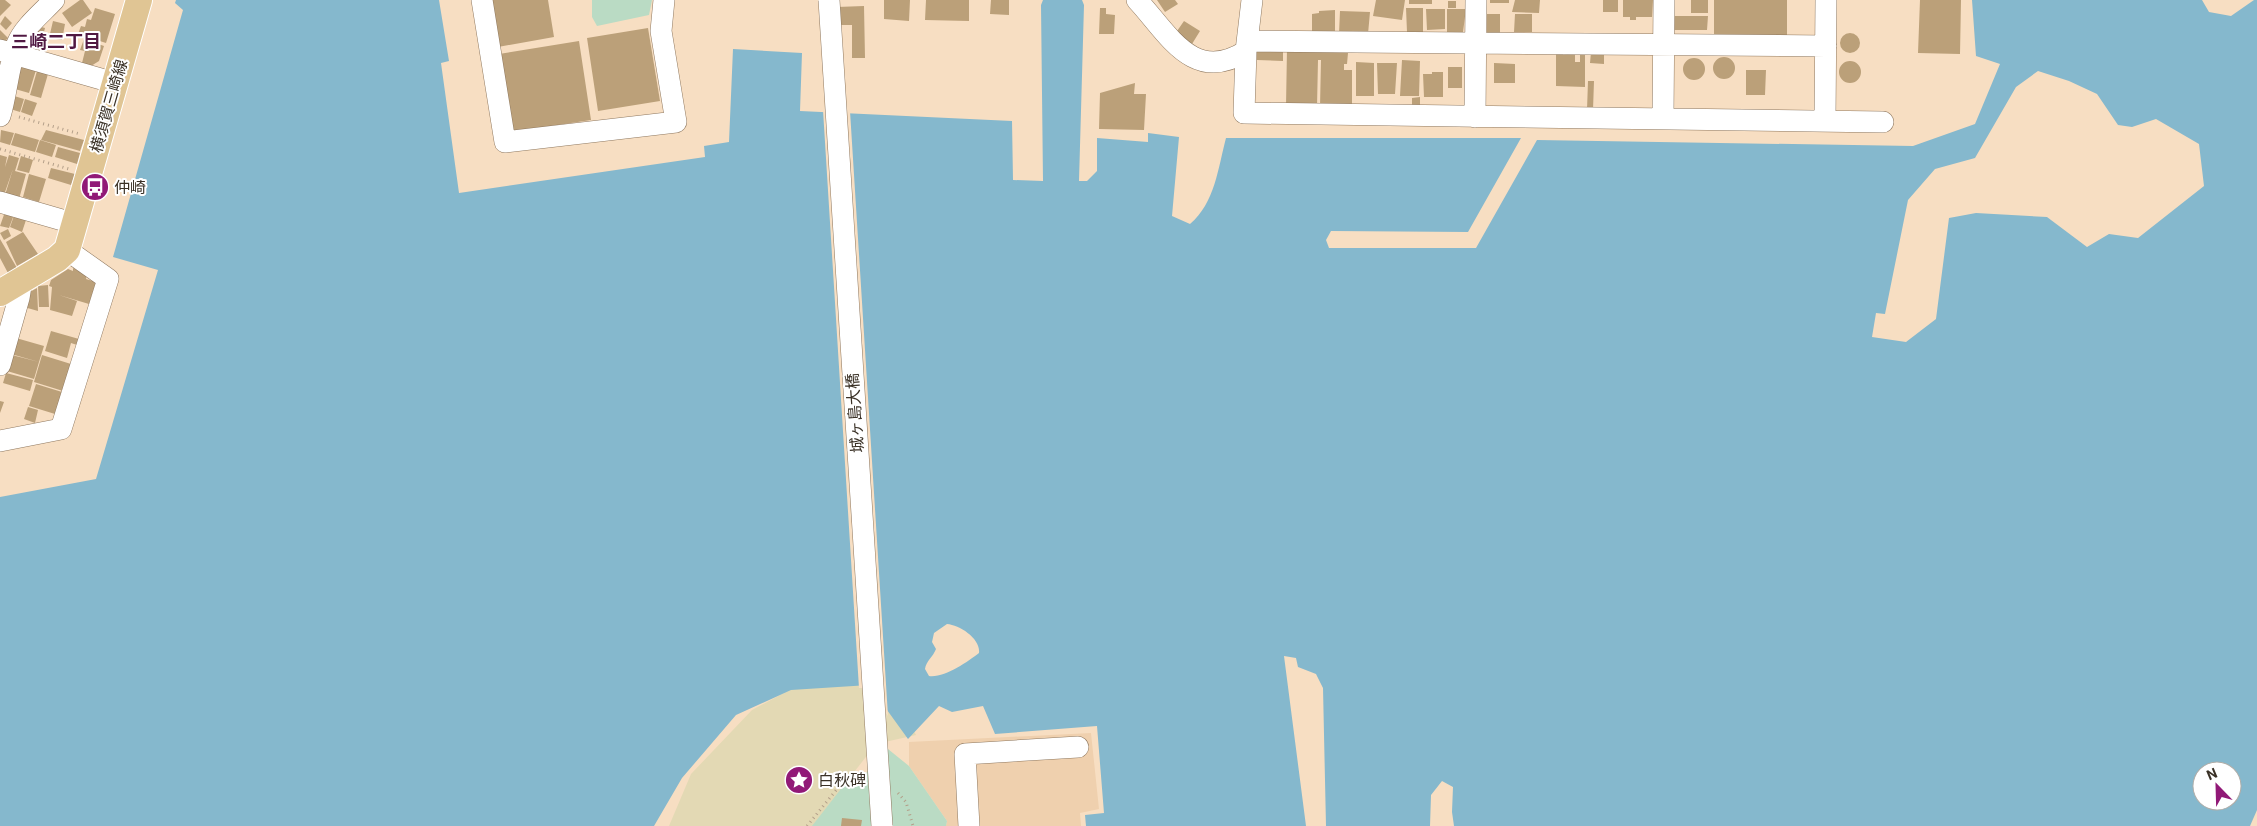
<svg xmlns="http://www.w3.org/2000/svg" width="2257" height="826" viewBox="0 0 2257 826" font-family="Roboto,'Noto Sans JP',sans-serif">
<rect width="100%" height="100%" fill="#f7dec2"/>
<path fill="#efd0ae" d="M 1091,733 L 1099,809 L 1080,813 L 1081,826 L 946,826 L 947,821 L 909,766 L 909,742 Z"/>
<path fill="#badbc4" d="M 592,0 L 652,0 L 649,15 L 597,26 L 592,17 Z
M 883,745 L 909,766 L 947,821 L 946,826 L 807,826 L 846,778 L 864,777 Z"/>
<path fill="#e3d9b4" d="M 857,674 L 894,693 L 916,735 L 876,744 L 812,826 L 669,826 L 691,774 L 752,710 L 799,685 Z"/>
<path fill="#85b8cd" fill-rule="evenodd" d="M 176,0 L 439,0 L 449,61 L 441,63 L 459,193 L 705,157 L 704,146 L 729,142 L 733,49 L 802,53 L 800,111 L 1012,121 L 1013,180 L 1043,181 L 1041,5 L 1043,0 L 1082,0 L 1084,5 L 1079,181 L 1087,181 L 1097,171 L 1097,138 L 1148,142 L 1148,133 L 1179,137 L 1172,216 L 1190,224 C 1215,203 1218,168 1226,138 L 1521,138 L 1468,232 L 1331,231 L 1326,240 L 1329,248 L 1476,248 L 1537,140 L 1913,146 L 1975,124 L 2000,64 L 1976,56 L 1972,0 L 2202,0 L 2209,12 L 2231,16 L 2254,0 L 2257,0 L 2257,810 L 2250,826 L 1326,826 L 1323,688 L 1316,674 L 1298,667 L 1296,658 L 1284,656 L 1306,826 L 1086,826 L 1085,815 L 1104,813 L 1097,726 L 995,734 L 983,706 L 952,712 L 939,706 L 908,739 L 869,685 L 791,690 L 736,715 L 682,778 L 654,826 L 0,826 L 0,497 L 96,479 L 158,270 L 113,257 L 183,10 L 175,3 ZM 2038,71 L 2069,81 L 2097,94 L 2118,125 L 2132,127 L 2156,119 L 2199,144 L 2204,186 L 2138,238 L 2109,234 L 2087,247 L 2047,217 L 1976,213 L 1949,218 L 1936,319 L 1906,342 L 1872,337 L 1876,313 L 1885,314 L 1908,200 L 1935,169 L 1975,158 L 2016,87 ZM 947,624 C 960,625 981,639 979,653 C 967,662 945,678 929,676 L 925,669 C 926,661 933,657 936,649 L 932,642 L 934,633 ZM 2202,771 L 2232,771 L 2232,801 L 2202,801 Z"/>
<path fill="#f7dec2" d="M 823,110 L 850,111 L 888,716 L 868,688 L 859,688 Z
M 1442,781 L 1453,787 L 1452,812 L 1454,826 L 1430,826 L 1431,795 Z"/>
<path fill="#bba079" d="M 0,0 L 5,0 L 11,5 L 0,16 Z
M 80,0 L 83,0 L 92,13 L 72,27 L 62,13 Z
M 490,0 L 548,0 L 554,37 L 498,47 Z
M 884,0 L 910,0 L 909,21 L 884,19 Z
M 926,0 L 969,0 L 969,21 L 925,20 Z
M 991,0 L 1009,0 L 1009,15 L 990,14 Z
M 1157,0 L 1175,0 L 1178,4 L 1165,12 Z
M 1376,0 L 1405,0 L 1402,20 L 1373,16 Z
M 1409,0 L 1432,0 L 1432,4 L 1409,4 Z
M 1490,0 L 1509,0 L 1509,3 L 1490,3 Z
M 1515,0 L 1540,0 L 1539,13 L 1512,12 Z
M 1603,0 L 1618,0 L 1618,12 L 1603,12 Z
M 1623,0 L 1653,0 L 1652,17 L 1636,17 L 1636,20 L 1630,20 L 1630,17 L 1623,17 Z
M 1691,0 L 1708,0 L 1708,13 L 1691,13 Z
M 1714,0 L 1787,0 L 1787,37 L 1714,36 Z
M 1920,0 L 1961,0 L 1960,54 L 1918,53 Z
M 1448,1 L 1456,1 L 1456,8 L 1448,8 Z
M 864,6 L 865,58 L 852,58 L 852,25 L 837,25 L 837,7 Z
M 95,8 L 115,14 L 106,43 L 78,34 L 81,26 L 85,27 L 87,19 L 91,20 Z
M 1100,8 L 1106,8 L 1106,14 L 1115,15 L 1114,34 L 1099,34 Z
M 1406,8 L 1423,8 L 1423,32 L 1407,32 Z
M 1426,9 L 1445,9 L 1445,29 L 1427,30 Z
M 1447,9 L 1466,9 L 1463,32 L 1447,32 Z
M 1335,10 L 1335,35 L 1312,32 L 1312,14 L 1319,13 L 1319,11 Z
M 1340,11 L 1370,12 L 1368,34 L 1339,34 Z
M 1487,14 L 1500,14 L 1500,34 L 1488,34 L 1487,32 Z
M 1515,14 L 1532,14 L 1532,32 L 1514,32 Z
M 5,16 L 12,23 L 6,30 L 0,24 Z
M 1672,16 L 1708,16 L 1707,30 L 1672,30 Z
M 53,21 L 65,24 L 62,40 L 49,38 Z
M 1184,21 L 1200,31 L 1192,44 L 1175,34 Z
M 38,26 L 45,28 L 38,55 L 22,50 Z
M 648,28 L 660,101 L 598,111 L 587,38 Z
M 0,30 L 8,38 L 0,46 Z
M1840 43a10 10 0 1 1 20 0a10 10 0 1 1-20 0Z
M 84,39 L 104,46 L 99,61 L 91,66 L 82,63 L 85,51 L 80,50 Z
M 579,41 L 591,120 L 511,132 L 499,54 Z
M 1283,48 L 1283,61 L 1257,60 L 1257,51 Z
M 1287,49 L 1348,53 L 1347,64 L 1344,64 L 1344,70 L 1352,70 L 1352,107 L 1320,107 L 1321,60 L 1318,60 L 1317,107 L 1286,106 Z
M 1556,51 L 1563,51 L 1563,55 L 1575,52 L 1575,62 L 1580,62 L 1580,51 L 1585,51 L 1585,87 L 1556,86 Z
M 1591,52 L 1604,53 L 1604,64 L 1590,63 Z
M1713 68a11 11 0 1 1 22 0a11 11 0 1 1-22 0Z
M1683 69a11 11 0 1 1 22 0a11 11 0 1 1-22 0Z
M 1402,60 L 1420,61 L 1419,96 L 1400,96 Z
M1839 72a11 11 0 1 1 22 0a11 11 0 1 1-22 0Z
M 1356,62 L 1374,63 L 1374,96 L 1356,96 Z
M 1377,63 L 1397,63 L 1395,94 L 1378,94 Z
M 1494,63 L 1515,64 L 1515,83 L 1494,83 Z
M 21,66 L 36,70 L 29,93 L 15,89 Z
M 1448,67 L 1462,67 L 1462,88 L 1448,88 Z
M 1746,70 L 1766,70 L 1765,95 L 1746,95 Z
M 37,71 L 48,74 L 41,98 L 30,95 Z
M 1432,72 L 1443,72 L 1443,97 L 1424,97 L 1423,74 L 1432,74 Z
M 1588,81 L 1594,81 L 1593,110 L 1587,110 Z
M 1135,83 L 1134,94 L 1146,94 L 1144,130 L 1099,129 L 1100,93 Z
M 11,95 L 24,99 L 20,112 L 7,108 Z
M 1420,97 L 1420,105 L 1412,105 L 1412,98 Z
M 25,99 L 37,103 L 32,116 L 21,112 Z
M 1,130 L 14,133 L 10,145 L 0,142 Z
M 46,130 L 84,140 L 80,151 L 41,140 Z
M 15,133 L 39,140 L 35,152 L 11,145 Z
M 40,140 L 56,145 L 52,157 L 36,152 Z
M 58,147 L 80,153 L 77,164 L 55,157 Z
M 0,155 L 7,157 L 5,167 L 9,155 L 19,158 L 15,171 L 26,174 L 19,199 L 5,195 L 13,169 L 4,195 L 0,193 Z
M 21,156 L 33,160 L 29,173 L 17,170 Z
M 51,168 L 75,174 L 71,185 L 48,178 Z
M 29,174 L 46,179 L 39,202 L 23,197 Z
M 6,209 L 15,212 L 9,228 L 0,226 Z
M 15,213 L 27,217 L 22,232 L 10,227 Z
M 8,229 L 11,236 L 4,240 L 0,233 Z
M 23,232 L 38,254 L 17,266 L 6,242 Z
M 0,239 L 17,268 L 8,273 L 0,258 Z
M 73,268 L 87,275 L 86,279 L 96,282 L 89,304 L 59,295 L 77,301 L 72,316 L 50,310 L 52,287 L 49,286 L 51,280 L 68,269 L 73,271 Z
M 48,285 L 49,307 L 39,307 L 38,286 Z
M 37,288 L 38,311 L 24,307 L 28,293 Z
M 51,331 L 79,339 L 77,345 L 71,343 L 67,358 L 45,351 Z
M 16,338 L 44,346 L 39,362 L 11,354 Z
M 12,355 L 39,362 L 34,379 L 7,371 Z
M 42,355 L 71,364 L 63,391 L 34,382 Z
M 6,373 L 33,380 L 30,391 L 3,383 Z
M 36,384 L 62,392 L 55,414 L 29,406 Z
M 0,401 L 4,402 L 0,413 Z
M 28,407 L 38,410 L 35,423 L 24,419 Z
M 842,818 L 862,820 L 861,826 L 841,826 Z"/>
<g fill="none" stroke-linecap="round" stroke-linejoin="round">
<defs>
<path id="minor" d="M 482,0 L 505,142 L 676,122 L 661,31 L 664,0
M 1137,0 C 1168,33 1193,85 1246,51 L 1252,0
M 1249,41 L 1826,46
M 0,50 L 115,83
M 1246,51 L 1244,113 L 1883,122
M 0,116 C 7,93 8,67 17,44 C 24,27 42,13 54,0
M 1475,117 L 1476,0
M 1663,118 L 1664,0
M 1825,121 L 1826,0
M 0,202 L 76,224
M 0,365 L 19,298 L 22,280
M 0,441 L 61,429 L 108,279 L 67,250
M 969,826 L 965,754 L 1078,747"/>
<path id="major" d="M 0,293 L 57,259 L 67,250 L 139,0"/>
</defs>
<use href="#minor" stroke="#8f785f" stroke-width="22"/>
<use href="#major" stroke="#fff" stroke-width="28"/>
<path stroke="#b39f89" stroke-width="3" stroke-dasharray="1 4" stroke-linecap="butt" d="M 19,117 L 80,134
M 0,149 L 69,169
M 898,793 L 906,802 L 913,826
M 807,826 L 846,778 L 861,778"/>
<use href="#minor" stroke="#fff" stroke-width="21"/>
<use href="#major" stroke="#e0c594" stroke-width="26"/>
<defs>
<path id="minor-bridge" d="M 829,0 L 882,826"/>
</defs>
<use href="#minor-bridge" stroke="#8f785f" stroke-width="22" stroke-linecap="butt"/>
<use href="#minor-bridge" stroke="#fff" stroke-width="21"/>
</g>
<defs>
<symbol id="bus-disc" viewBox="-11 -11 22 22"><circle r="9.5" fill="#911977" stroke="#fff"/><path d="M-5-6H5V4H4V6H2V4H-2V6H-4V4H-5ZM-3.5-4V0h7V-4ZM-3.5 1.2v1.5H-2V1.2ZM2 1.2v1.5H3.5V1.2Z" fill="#fff"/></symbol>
<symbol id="sight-disc" viewBox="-11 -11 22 22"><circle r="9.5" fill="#911977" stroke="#fff"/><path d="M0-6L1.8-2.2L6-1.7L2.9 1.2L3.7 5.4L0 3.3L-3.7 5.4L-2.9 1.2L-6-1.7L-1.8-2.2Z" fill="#fff"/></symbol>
</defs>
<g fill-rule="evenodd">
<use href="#bus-disc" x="79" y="171" width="32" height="32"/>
<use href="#sight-disc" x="783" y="764" width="32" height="32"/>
</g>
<g text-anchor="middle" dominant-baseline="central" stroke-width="4" stroke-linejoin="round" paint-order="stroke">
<g font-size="16" fill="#3a3126" stroke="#fff">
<text transform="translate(109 106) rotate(-74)">横須賀三崎線</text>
<text transform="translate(855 413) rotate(-94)">城ヶ島大橋</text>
</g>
<g font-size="16" fill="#3a3126" stroke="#fff" text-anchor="start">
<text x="114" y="187">仲崎</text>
<text x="818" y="780">白秋碑</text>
</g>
<g font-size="18" font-weight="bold" fill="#501842" stroke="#fff">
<text x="56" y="41">三崎二丁目</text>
</g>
</g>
<g transform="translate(2217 786) rotate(337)"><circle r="24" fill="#ffffff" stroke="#b0ada8"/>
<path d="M0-4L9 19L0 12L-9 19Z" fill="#911977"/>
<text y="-8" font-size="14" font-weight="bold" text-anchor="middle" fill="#3a3126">N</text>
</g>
</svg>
